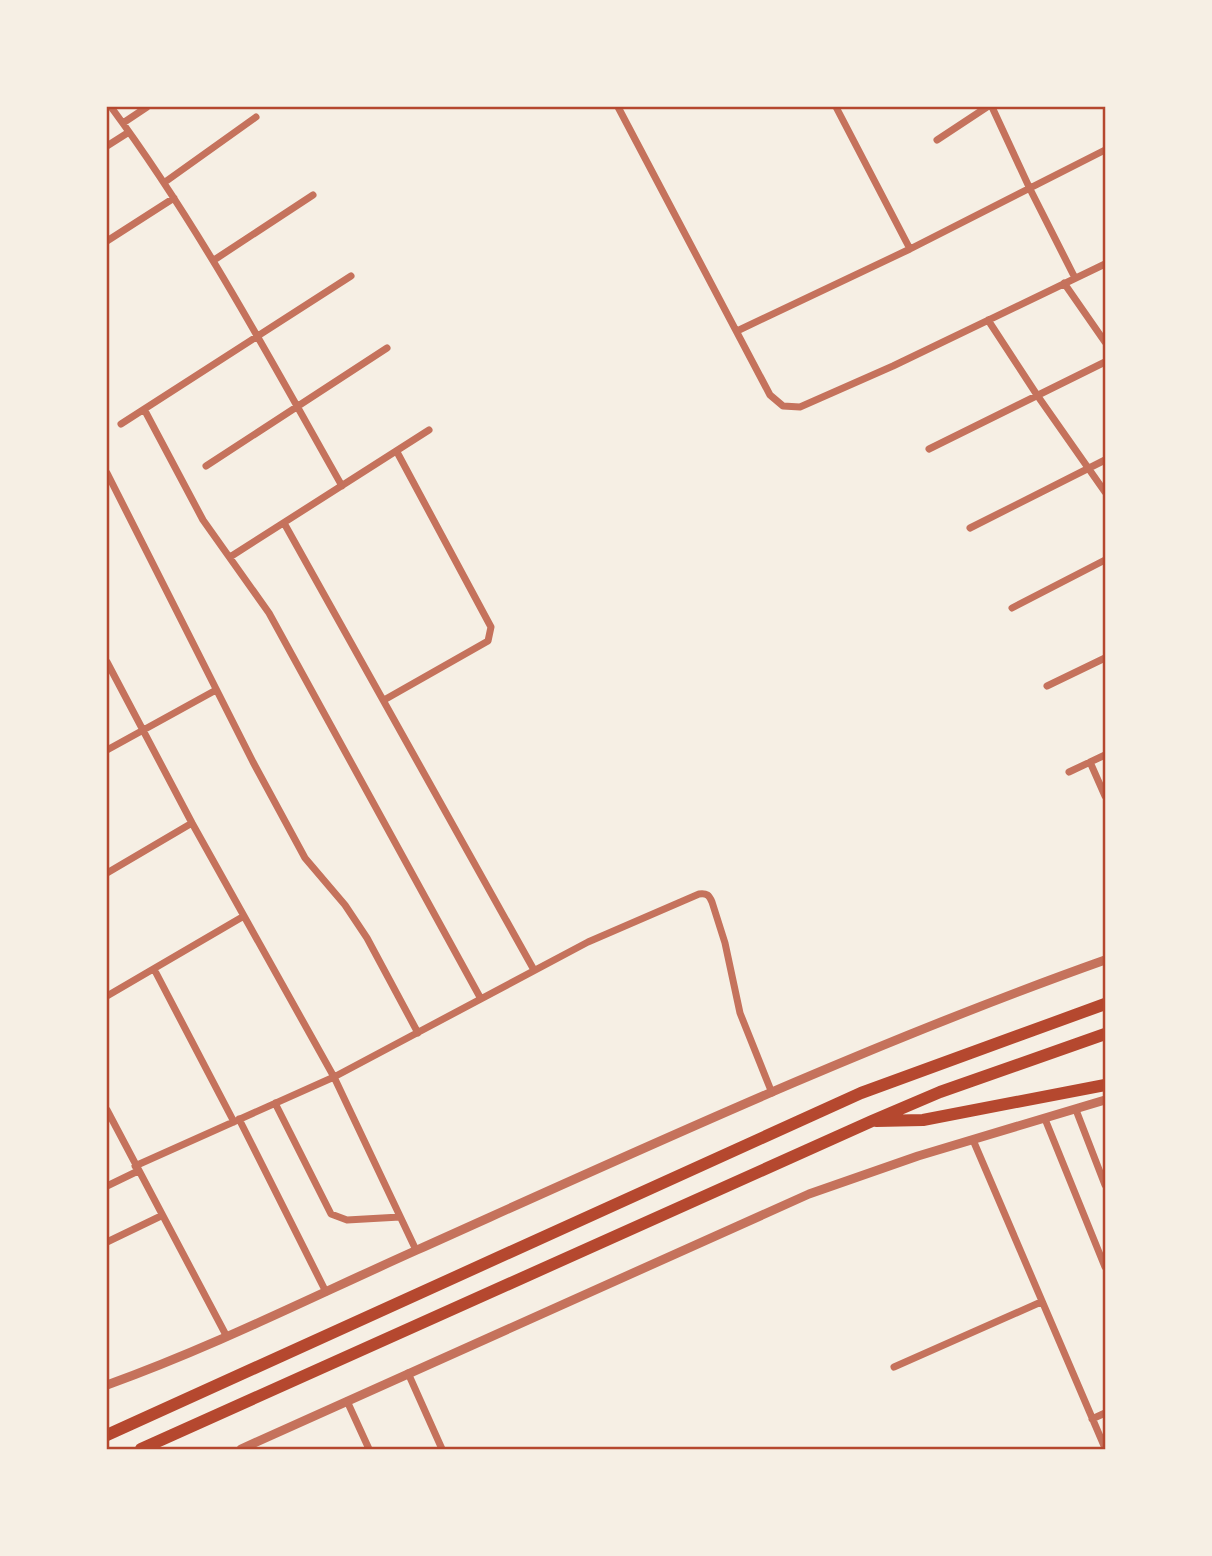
<svg xmlns="http://www.w3.org/2000/svg" width="1212" height="1556" viewBox="0 0 1212 1556" font-family="Bitter,serif">
<rect width="100%" height="100%" fill="#f6efe4"/>
<g fill="none" stroke-linecap="round" stroke-linejoin="round">
<path stroke="#c5725c" stroke-width="7" d="M 111,107 C 199,226 269,357 342,486
M 618,107 L 770,395 L 783,406 L 800,407 L 893,366 L 1105,264
M 836,107 L 910,249
M 992,107 L 1030,189 L 1075,278
M 123,123 L 147,107
M 937,140 L 987,107
M 107,146 L 129,132
M 165,182 L 256,117
M 107,241 L 174,198
M 214,260 L 313,195
M 1064,283 L 1105,342
M 988,320 L 1037,395 L 1105,492
M 737,331 L 910,249 L 1105,150
M 144,409 L 203,520 L 269,613 L 481,999
M 121,424 L 351,276
M 929,449 L 1105,362
M 206,466 L 387,348
M 107,473 L 253,762 L 305,858 L 345,905 L 367,938 L 418,1033
M 284,523 L 534,970
M 970,528 L 1105,460
M 230,557 L 429,430
M 1012,608 L 1105,560
M 107,662 L 192,823 L 334,1077 L 416,1250
M 1047,686 L 1105,658
M 384,700 L 488,641 L 491,627 L 397,452
M 107,750 L 216,690
M 1090,762 L 1105,796
M 1069,772 L 1105,755
M 107,873 L 192,823
M 154,969 L 234,1122
M 107,996 L 244,916
M 275,1103 L 331,1214 L 347,1220 L 400,1217
M 107,1110 L 227,1337
M 1076,1110 L 1105,1185
M 239,1119 L 326,1292
M 1045,1119 L 1105,1267
M 973,1140 L 1105,1448
M 135,1166 L 334,1077 L 588,942 L 699,894 C 707,893 709,895 712,902 L 725,943 L 740,1013 L 772,1093
M 107,1186 L 138,1171
M 107,1242 L 161,1216
M 894,1367 L 1041,1302
M 408,1373 L 442,1449
M 347,1401 L 369,1449
M 1092,1419 L 1105,1413"/>
<path stroke="#c5725c" stroke-width="9" d="M 107,1385 C 213,1347 314,1296 417,1250 C 644,1148 871,1043 1105,960
M 241,1449 L 809,1194 L 918,1156 L 1105,1100"/>
<path stroke="#b5482f" stroke-width="12" d="M 876,1121 L 923,1120 L 1105,1085
M 107,1435 L 861,1093 L 1105,1004
M 141,1449 L 872,1121 L 940,1092 L 1105,1034"/>
</g>
<rect width="1212" height="1556" fill="none" stroke="#f6efe4" stroke-width="217"/>
<rect x="108" y="108" width="996" height="1340" fill="none" stroke="#b5482f" stroke-width="2.5"/>
</svg>
